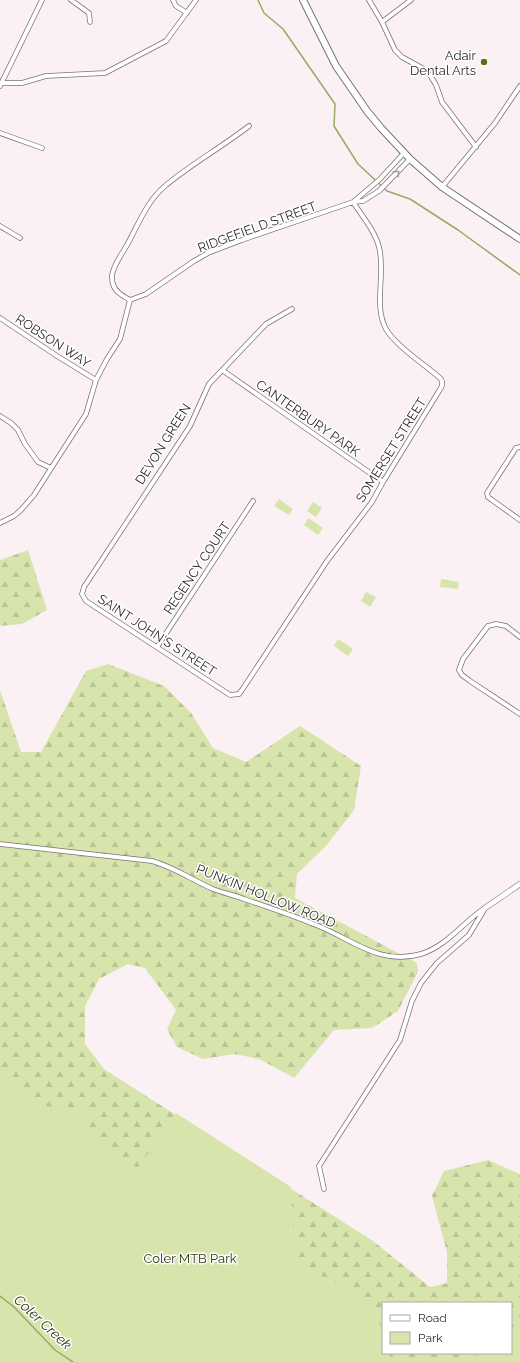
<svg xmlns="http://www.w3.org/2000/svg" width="520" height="1362" viewBox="0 0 520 1362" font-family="Raleway,sans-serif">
<defs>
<pattern id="forest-firs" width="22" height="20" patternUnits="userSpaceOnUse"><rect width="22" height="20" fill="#d7e5ad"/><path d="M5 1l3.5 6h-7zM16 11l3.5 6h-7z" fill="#b9c595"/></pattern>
</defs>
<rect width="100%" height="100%" fill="#fbf1f4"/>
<path fill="url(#forest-firs)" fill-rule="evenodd" d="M 28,550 L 47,610 L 22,624 L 0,626 L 0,560 Z
M 108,664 L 164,686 L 191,713 L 213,748 L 246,762 L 300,726 L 361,766 L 354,810 L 326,846 L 297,874 L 295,898 L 417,963 L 418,972 L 398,1011 L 372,1028 L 334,1030 L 294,1078 L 259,1059 L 235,1054 L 203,1059 L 177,1047 L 167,1029 L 176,1010 L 145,968 L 128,964 L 99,979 L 85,1006 L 85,1044 L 104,1069 L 373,1241 L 430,1287 L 447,1283 L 447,1252 L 432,1196 L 444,1171 L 488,1160 L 520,1174 L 520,1362 L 145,1362 L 0,1254 L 0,690 L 21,752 L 41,752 L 86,671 ZM 383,1303 L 511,1303 L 511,1353 L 383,1353 Z"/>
<path fill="#d7e5ad" d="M 279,499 L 293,509 L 289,515 L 274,506 Z
M 313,502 L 322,508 L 316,517 L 307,511 Z
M 308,518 L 323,528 L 318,535 L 304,525 Z
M 441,579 L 459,582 L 458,589 L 440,587 Z
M 366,592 L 376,597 L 370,607 L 361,601 Z
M 338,639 L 353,649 L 348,656 L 334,646 Z
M 0,1079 L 41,1106 L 76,1108 L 93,1114 L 80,1131 L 138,1168 L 176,1113 L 291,1187 L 295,1262 L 373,1302 L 383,1334 L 383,1353 L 389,1353 L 391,1358 L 396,1362 L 0,1362 Z
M 511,1329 L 520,1335 L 520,1362 L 473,1362 L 477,1353 L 511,1353 Z"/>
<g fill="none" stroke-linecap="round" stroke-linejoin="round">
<path stroke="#9aa868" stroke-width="1.5" d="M 258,0 L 264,13 L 283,29 L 335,104 L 334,126 L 358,164 L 387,191 L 410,199 L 458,230 L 520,275
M 0,1296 L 14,1307 L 55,1350 L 73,1362"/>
<defs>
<path id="minor" d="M 71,0 L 89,13 L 90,22
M 173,0 L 176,6 L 187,13
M 369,0 L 382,22 L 395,50 L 402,57 L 422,68 L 430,75 L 436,85 L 442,102 L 476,147
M 382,22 L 411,0
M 0,83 L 22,83 L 46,76 L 105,73 L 166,41 L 196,0
M 0,86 L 42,0
M 0,133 L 42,148
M 442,187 L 495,123 L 520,86
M 353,202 L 379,180 L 404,153
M 0,226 L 20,238
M 130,300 L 146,294 L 194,261 L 208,253 L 242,240 L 353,202 L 363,201 L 379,191 L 410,159
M 130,300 C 123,296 115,292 113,284 C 112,282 112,277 112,275 C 114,264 122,254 127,245 C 138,225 147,201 165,186 C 191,164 222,147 249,126
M 292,309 L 266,324 L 209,384 L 190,426 L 84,587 L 82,594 L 86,601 L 230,695 L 239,694 L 242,690 L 327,561 L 372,502 L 383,482 L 439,391 C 442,387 444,382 440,378 C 425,365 395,345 386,329 C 373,305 386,273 379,247 C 375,231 362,216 353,202
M 0,318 L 57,356 L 96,380
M 222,370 L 383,482
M 0,416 L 11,423 L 18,430 L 25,444 L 38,462 L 51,468
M 520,447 L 516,448 L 487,493 L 488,497 L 492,500 L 520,520
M 0,523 L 14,516 L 21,510 L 34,495 L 86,414 L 96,380 L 107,359 L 120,339 L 130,300
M 520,637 L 506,626 L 496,624 L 488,626 L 463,659 L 459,670 L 462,675 L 470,681 L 520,714
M 157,647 L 253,501
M 0,844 L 152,861 C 174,867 192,880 213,889 C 223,893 234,895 244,899 C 268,907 292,915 316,925 C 352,939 379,966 421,954 C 447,946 463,922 485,908
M 324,1189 L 319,1166 L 400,1040 L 412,1001 L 421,983 L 437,963 L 469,935 L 484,910"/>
<path id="tertiary" d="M 485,908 L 520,884"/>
<path id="primary" d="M 303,0 L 336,66 L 367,111 L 381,128 L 410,159 L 442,187 L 520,239"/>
</defs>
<use href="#minor" stroke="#7a7274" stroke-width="5.5"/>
<use href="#tertiary" stroke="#7a7274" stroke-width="6"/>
<use href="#primary" stroke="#7a7274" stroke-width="8"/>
<use href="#minor" stroke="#fff" stroke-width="4"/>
<use href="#tertiary" stroke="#fff" stroke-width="5"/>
<use href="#primary" stroke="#fff" stroke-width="6"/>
</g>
<defs><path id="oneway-chevron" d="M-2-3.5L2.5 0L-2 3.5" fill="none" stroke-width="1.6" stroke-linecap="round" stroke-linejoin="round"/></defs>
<use stroke="#a1a0a0" href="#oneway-chevron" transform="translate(397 173) rotate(-46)"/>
<circle fill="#5d6c17" stroke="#fff" stroke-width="1.5" cx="484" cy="62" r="4"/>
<g text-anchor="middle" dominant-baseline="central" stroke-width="3" stroke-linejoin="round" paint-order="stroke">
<g font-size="13" fill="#2f2c2d" stroke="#fff" text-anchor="end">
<text x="476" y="55">Adair<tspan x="476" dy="15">Dental Arts</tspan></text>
</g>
<g font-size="13" fill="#2f2c2d" stroke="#fff">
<text transform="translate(257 227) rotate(-20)">RIDGEFIELD STREET</text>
<text transform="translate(53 341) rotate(33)">ROBSON WAY</text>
<text transform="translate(308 418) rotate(35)">CANTERBURY PARK</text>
<text transform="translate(163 444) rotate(-58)">DEVON GREEN</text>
<text transform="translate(391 450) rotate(-58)">SOMERSET STREET</text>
<text transform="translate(197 568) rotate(-56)">REGENCY COURT</text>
<text transform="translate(157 635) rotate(33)">SAINT JOHN'S STREET</text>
<text transform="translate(266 896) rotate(22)">PUNKIN HOLLOW ROAD</text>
</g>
<g font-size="13" fill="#313912" stroke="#fff">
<text x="190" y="1258">Coler MTB Park</text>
</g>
<g font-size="14" font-style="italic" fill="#303811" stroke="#fff">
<text transform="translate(43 1322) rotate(43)">Coler Creek</text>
</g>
</g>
<rect x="382" y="1302" width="130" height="52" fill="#ffffff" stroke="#acabab"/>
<rect x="390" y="1315" width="20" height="6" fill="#ffffff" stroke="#acabab"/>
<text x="418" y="1322" font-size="12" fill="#2f2c2d">Road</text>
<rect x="390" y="1332" width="20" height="12" fill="#d7e5ad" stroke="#acabab"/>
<text x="418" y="1342" font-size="12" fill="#2f2c2d">Park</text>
</svg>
